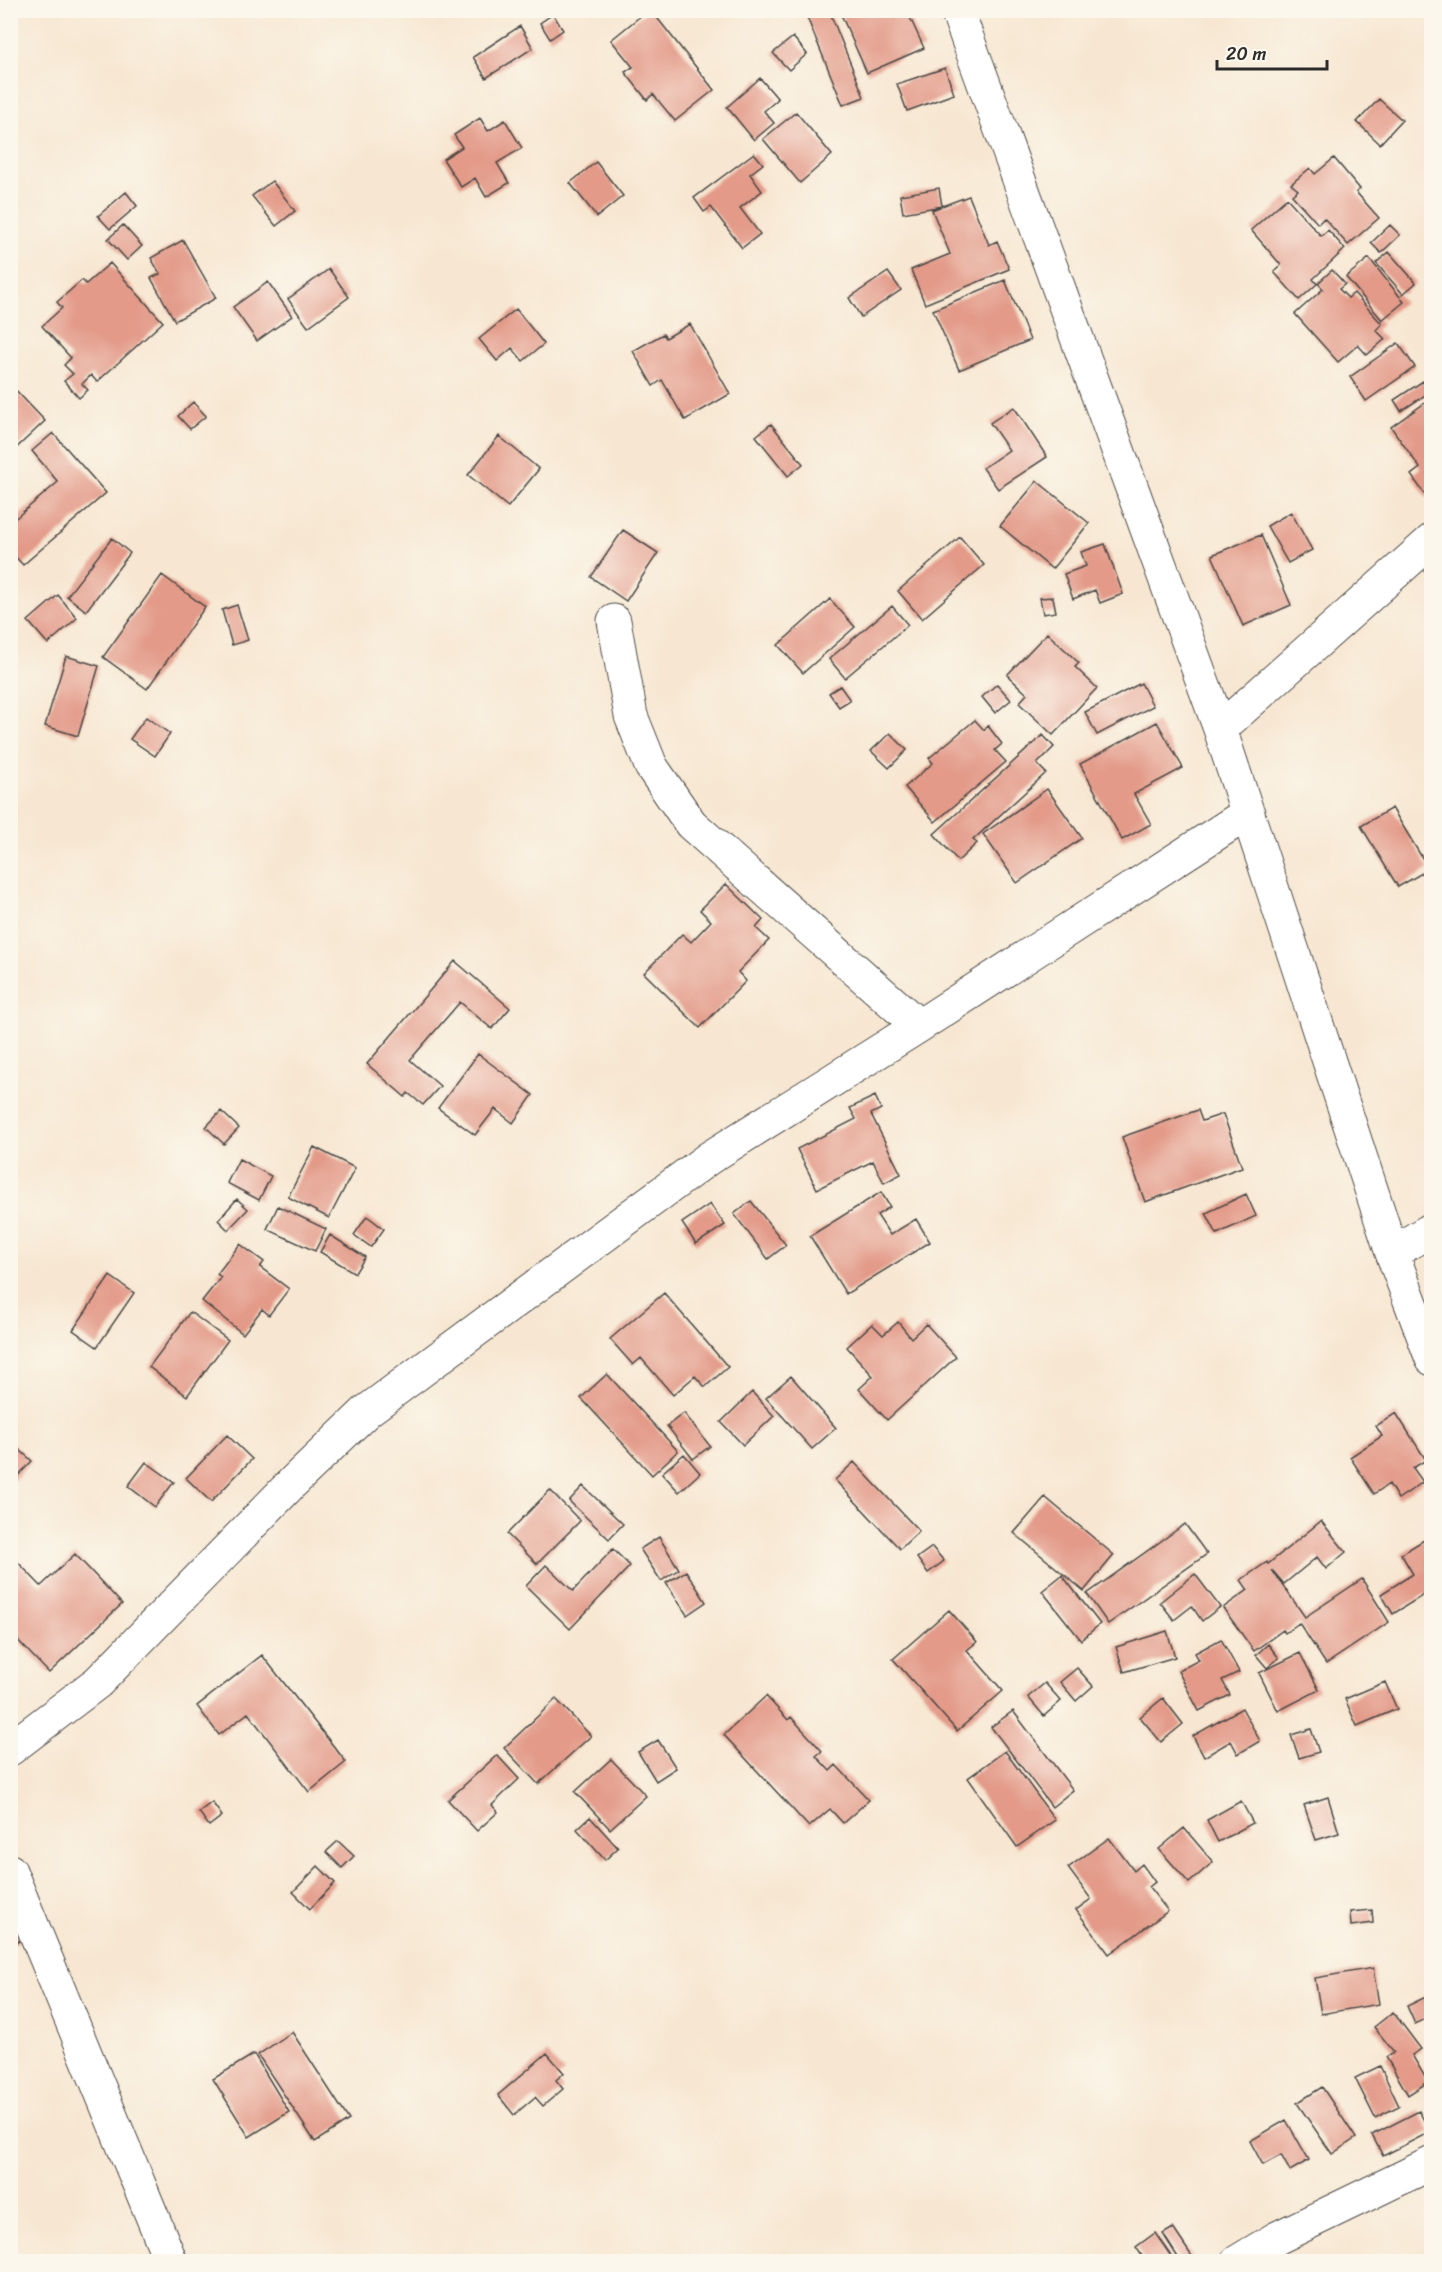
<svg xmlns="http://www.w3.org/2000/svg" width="1442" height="2272" viewBox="0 0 1442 2272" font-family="Sriracha,sans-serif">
<rect width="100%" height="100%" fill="#fbf7ec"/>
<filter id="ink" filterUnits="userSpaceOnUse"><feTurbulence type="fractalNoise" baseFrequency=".0167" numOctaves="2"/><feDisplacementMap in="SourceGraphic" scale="12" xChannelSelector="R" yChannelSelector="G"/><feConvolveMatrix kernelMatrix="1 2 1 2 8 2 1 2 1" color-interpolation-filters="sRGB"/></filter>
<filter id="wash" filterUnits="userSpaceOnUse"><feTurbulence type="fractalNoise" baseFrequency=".008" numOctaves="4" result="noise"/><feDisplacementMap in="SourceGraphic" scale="24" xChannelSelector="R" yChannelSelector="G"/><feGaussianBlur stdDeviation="1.35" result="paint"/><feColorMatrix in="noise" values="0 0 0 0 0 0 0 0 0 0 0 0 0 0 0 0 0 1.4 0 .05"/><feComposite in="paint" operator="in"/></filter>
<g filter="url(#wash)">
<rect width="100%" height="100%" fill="#f7e7d2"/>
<g id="blocks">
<path fill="#e39a88" d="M 648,10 L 651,10 L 714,90 L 675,121 L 653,94 L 647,100 L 625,72 L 633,67 L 611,40 Z
M 804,10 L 829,10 L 864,97 L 843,105 Z
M 839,10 L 890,10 L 894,18 L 907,11 L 924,48 L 867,73 Z
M 553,14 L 563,30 L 550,39 L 540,23 Z
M 520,26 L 533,48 L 486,78 L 473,57 Z
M 793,37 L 807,54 L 789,70 L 773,53 Z
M 945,68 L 954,94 L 907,111 L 897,84 Z
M 760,78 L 778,99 L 764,111 L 774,123 L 754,140 L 727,107 Z
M 1379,99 L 1402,120 L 1380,144 L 1357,122 Z
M 796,112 L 832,155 L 800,183 L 763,139 Z
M 480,118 L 488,131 L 505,120 L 522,148 L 497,163 L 509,183 L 486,197 L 475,178 L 461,187 L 443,159 L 462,147 L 454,135 Z
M 754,153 L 763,164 L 750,174 L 762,191 L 740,208 L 760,234 L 742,248 L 711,207 L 704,212 L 694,198 Z
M 1334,158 L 1360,189 L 1356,192 L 1379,218 L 1348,245 L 1324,218 L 1318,224 L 1292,195 L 1298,190 L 1291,184 L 1310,168 L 1315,174 Z
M 596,162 L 623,196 L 597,217 L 570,183 Z
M 272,181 L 295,211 L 276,226 L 252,196 Z
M 939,188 L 942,206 L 969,196 L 989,245 L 997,241 L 1009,269 L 925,304 L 911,270 L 950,254 L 932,210 L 942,206 L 903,213 L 900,195 Z
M 126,192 L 137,206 L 110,229 L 98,216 Z
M 1287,198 L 1321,236 L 1328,230 L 1345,249 L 1313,279 L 1317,284 L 1299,300 L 1274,272 L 1281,265 L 1251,230 Z
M 123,225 L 142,246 L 127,260 L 108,239 Z
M 1390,225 L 1400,235 L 1381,253 L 1371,243 Z
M 183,240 L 216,298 L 175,321 L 151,278 L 160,274 L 151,258 Z
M 1389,252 L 1416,283 L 1403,294 L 1376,263 Z
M 1369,258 L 1404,302 L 1382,320 L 1346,277 Z
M 110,263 L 163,322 L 97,382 L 91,375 L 82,384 L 88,390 L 79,398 L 64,381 L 73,374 L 64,365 L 71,358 L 42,326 L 62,308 L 57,302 L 82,280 L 86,284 Z
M 329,269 L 349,297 L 308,327 L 288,299 Z
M 1332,270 L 1345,284 L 1339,289 L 1348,298 L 1354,293 L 1382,324 L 1376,330 L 1385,339 L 1367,355 L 1358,345 L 1338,362 L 1295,314 L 1323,289 L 1318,283 Z
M 888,272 L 901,290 L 861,317 L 849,298 Z
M 1005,280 L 1030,340 L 959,370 L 933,310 Z
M 268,282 L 292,316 L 257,341 L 233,307 Z
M 516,309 L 544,344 L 523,361 L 512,348 L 497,361 L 479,339 Z
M 690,324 L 730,394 L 685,420 L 662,380 L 653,386 L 633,351 L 663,334 L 666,338 Z
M 1398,343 L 1415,367 L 1366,401 L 1350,377 Z
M 1423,381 L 1430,392 L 1401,411 L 1394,400 Z
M 10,384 L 45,421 L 10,454 Z
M 1432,398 L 1432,504 L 1411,475 L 1420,468 L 1391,427 Z
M 193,402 L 206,416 L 190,429 L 178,416 Z
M 1014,407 L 1047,457 L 998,489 L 983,468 L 1009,450 L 990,423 Z
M 771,424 L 803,464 L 788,476 L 756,436 Z
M 53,433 L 106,493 L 23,565 L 10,551 L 10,523 L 58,482 L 32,451 Z
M 499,436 L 539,469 L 508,507 L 468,475 Z
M 1037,481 L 1089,523 L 1052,569 L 1000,526 Z
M 1291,512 L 1312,550 L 1288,563 L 1267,526 Z
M 623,530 L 658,553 L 626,601 L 591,577 Z
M 1261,535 L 1291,605 L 1243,626 L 1212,555 Z
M 960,537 L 984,565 L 922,619 L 898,591 Z
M 112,538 L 130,553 L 86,611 L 67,596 Z
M 1105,544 L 1123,594 L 1100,603 L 1095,590 L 1073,599 L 1064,574 L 1086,566 L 1081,552 Z
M 162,575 L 205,607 L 147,689 L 103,657 Z
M 58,595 L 77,618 L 48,644 L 28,621 Z
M 1053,597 L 1056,612 L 1043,614 L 1040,598 Z
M 830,599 L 855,627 L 803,673 L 778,645 Z
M 237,605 L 248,640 L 232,645 L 222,610 Z
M 892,606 L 908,625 L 845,678 L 829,659 Z
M 1047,633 L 1079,663 L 1075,667 L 1097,688 L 1053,735 L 1019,703 L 1027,694 L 1007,675 Z
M 66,656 L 99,666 L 78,736 L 45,726 Z
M 1141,683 L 1153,706 L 1097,735 L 1085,712 Z
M 997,684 L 1011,700 L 995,713 L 982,697 Z
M 840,686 L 850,700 L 839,707 L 829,693 Z
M 146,717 L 170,734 L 155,756 L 130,739 Z
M 975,720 L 984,730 L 988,726 L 1002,744 L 995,750 L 1006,762 L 935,822 L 905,787 L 933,763 L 929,758 Z
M 1157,722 L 1183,768 L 1134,794 L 1151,824 L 1122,840 L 1080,764 Z
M 890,733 L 907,750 L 889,768 L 871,751 Z
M 1043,735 L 1054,747 L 1037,764 L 1046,773 L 973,840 L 977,843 L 958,861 L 934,834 Z
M 1047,789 L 1082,838 L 1017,883 L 983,834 Z
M 1392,808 L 1429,869 L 1398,887 L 1361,826 Z
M 726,884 L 763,920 L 756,928 L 769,940 L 738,972 L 746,981 L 700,1028 L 644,973 L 682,934 L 691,942 L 711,921 L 700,910 Z
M 455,961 L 510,1008 L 492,1029 L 460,1002 L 410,1060 L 440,1086 L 423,1105 L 408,1093 L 405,1097 L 367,1064 Z
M 478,1054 L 533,1095 L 513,1123 L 495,1109 L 475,1135 L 438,1108 Z
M 875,1096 L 881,1109 L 871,1114 L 901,1174 L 884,1183 L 873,1161 L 817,1189 L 797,1149 L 856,1119 L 850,1108 Z
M 1198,1110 L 1202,1121 L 1223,1114 L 1242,1167 L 1145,1202 L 1122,1137 Z
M 221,1111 L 239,1128 L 224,1144 L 206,1127 Z
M 314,1147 L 355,1168 L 329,1218 L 288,1197 Z
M 239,1159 L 271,1176 L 259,1200 L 227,1183 Z
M 881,1192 L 890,1207 L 877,1215 L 890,1235 L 916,1219 L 930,1242 L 846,1294 L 810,1236 Z
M 1246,1194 L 1256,1216 L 1217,1234 L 1206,1213 Z
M 237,1199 L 248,1209 L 228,1230 L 218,1220 Z
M 751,1201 L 786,1245 L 768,1259 L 734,1214 Z
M 710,1204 L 725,1225 L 696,1244 L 682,1223 Z
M 278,1206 L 326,1229 L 315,1251 L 267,1229 Z
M 367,1216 L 384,1229 L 371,1247 L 354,1235 Z
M 330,1235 L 365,1257 L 355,1273 L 320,1252 Z
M 240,1244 L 264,1262 L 260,1267 L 289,1289 L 269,1315 L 262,1309 L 243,1334 L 202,1301 L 221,1277 L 217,1274 Z
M 110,1276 L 134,1293 L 97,1347 L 73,1330 Z
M 664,1293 L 728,1367 L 705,1387 L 695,1376 L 673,1395 L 641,1358 L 633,1365 L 610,1339 Z
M 190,1312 L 228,1340 L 187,1396 L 149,1367 Z
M 898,1322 L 911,1338 L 926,1324 L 956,1357 L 887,1420 L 859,1389 L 873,1376 L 847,1347 L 872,1324 L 883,1335 Z
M 607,1374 L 678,1451 L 652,1475 L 581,1398 Z
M 791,1376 L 836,1428 L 812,1449 L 766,1398 Z
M 752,1392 L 774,1416 L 743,1445 L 721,1422 Z
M 684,1413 L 710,1446 L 693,1459 L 667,1426 Z
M 1396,1413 L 1426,1460 L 1413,1468 L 1423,1482 L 1398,1499 L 1389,1484 L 1374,1494 L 1350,1457 L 1382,1436 L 1376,1426 Z
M 227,1435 L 252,1459 L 211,1502 L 186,1478 Z
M 10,1441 L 32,1461 L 10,1484 Z
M 684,1454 L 700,1473 L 679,1492 L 662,1473 Z
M 146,1462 L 174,1482 L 155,1507 L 128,1486 Z
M 854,1462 L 919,1531 L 900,1549 L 835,1480 Z
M 583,1486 L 623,1524 L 609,1539 L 569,1501 Z
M 550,1490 L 580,1521 L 537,1564 L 507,1534 Z
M 1045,1497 L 1114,1555 L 1084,1591 L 1014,1533 Z
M 1321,1521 L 1346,1552 L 1326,1569 L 1317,1557 L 1284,1584 L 1272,1570 L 1305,1617 L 1362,1579 L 1389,1622 L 1326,1664 L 1299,1623 L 1285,1633 L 1283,1630 L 1254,1651 L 1223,1608 L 1248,1590 L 1241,1580 L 1267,1562 L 1268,1564 Z
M 1185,1524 L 1207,1554 L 1108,1624 L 1087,1594 Z
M 1432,1535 L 1432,1604 L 1425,1594 L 1393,1614 L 1381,1594 L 1413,1574 L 1401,1554 Z
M 659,1537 L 679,1569 L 661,1581 L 640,1549 Z
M 932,1547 L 944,1561 L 928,1573 L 917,1558 Z
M 613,1549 L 630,1566 L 570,1629 L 526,1586 L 546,1565 L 573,1591 Z
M 10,1554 L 41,1586 L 75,1554 L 122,1604 L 49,1673 L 10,1632 Z
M 686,1571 L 706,1602 L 687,1615 L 666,1583 Z
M 1195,1574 L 1220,1607 L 1202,1621 L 1192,1606 L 1174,1620 L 1160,1602 Z
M 1062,1575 L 1100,1624 L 1081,1640 L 1042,1591 Z
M 949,1610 L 977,1642 L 967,1650 L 1003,1691 L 957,1731 L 893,1659 Z
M 1167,1631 L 1175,1657 L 1124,1672 L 1116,1647 Z
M 1221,1639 L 1239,1672 L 1222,1680 L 1230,1695 L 1199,1711 L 1178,1671 L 1199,1660 L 1195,1653 Z
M 1268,1644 L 1279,1658 L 1267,1668 L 1256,1655 Z
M 1300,1653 L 1319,1690 L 1278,1711 L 1259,1673 Z
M 262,1655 L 346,1762 L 309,1792 L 248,1713 L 219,1735 L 197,1706 Z
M 1077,1668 L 1093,1686 L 1076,1701 L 1060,1682 Z
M 1385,1682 L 1397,1709 L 1357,1726 L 1345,1699 Z
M 1045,1683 L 1061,1701 L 1044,1716 L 1028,1697 Z
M 766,1696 L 788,1720 L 791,1717 L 822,1751 L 816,1756 L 830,1771 L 836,1765 L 869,1800 L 843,1823 L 830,1809 L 809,1827 L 724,1735 Z
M 1163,1698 L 1183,1724 L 1161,1742 L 1140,1717 Z
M 556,1699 L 591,1736 L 538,1784 L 504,1748 Z
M 1242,1708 L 1260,1741 L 1238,1754 L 1231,1741 L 1204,1757 L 1193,1736 Z
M 1013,1711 L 1073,1790 L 1052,1807 L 991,1727 Z
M 1311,1729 L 1319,1752 L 1299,1758 L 1291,1735 Z
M 658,1740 L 676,1768 L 656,1781 L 638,1752 Z
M 1005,1751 L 1055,1820 L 1017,1847 L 968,1778 Z
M 497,1755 L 519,1779 L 492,1805 L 498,1812 L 477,1831 L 448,1800 Z
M 611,1759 L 646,1796 L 610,1829 L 575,1792 Z
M 1328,1797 L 1339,1833 L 1316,1840 L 1304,1805 Z
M 1241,1801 L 1253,1823 L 1218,1842 L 1207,1820 Z
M 212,1802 L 222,1816 L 209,1826 L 199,1812 Z
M 590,1817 L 618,1848 L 605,1860 L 577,1829 Z
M 1184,1828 L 1213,1862 L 1189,1883 L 1159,1849 Z
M 1109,1838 L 1134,1871 L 1142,1864 L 1155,1882 L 1149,1887 L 1168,1911 L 1109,1954 L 1076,1910 L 1091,1899 L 1068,1868 Z
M 338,1841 L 354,1856 L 342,1868 L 326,1852 Z
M 318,1866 L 335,1883 L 310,1909 L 293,1892 Z
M 1372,1910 L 1373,1923 L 1351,1926 L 1350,1912 Z
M 10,1923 L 21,1940 L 10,1946 Z
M 1373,1968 L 1379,2004 L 1321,2014 L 1315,1978 Z
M 1432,1994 L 1432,2016 L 1415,2024 L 1407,2006 Z
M 1393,2012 L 1421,2049 L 1412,2055 L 1428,2082 L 1408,2095 L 1386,2057 L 1394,2052 L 1374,2027 Z
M 292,2032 L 349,2120 L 315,2142 L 258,2055 Z
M 547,2053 L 564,2073 L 556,2080 L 563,2089 L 543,2106 L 535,2097 L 514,2115 L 498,2095 Z
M 254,2054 L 289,2112 L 249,2137 L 213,2079 Z
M 1380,2066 L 1399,2106 L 1375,2118 L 1355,2078 Z
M 1322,2087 L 1356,2138 L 1332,2154 L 1297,2103 Z
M 1419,2111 L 1430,2132 L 1383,2156 L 1372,2135 Z
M 1286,2120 L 1309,2160 L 1290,2171 L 1281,2155 L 1263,2165 L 1250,2141 Z
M 1173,2228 L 1195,2261 L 1194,2262 L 1181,2262 L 1163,2234 Z
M 1155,2233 L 1175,2262 L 1146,2262 L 1136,2247 Z"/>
</g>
</g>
<g filter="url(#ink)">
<use href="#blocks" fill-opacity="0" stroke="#4a4744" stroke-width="1.5"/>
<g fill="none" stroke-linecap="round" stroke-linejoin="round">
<defs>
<path id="street" d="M 957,10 L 1220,729 L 1392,1253 L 1432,1359
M 614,621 L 631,716 L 651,766 L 691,824 L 919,1026
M 1220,729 L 1432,540
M 1392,1253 L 1432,1229
M 10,1749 L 98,1682 L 294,1481 L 367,1411 L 709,1158 L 919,1026 L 1248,813
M 10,1871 L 171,2262
M 1237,2262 L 1277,2238 L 1432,2163"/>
</defs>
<use href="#street" stroke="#4a4744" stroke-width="35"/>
<use href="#street" stroke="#fff" stroke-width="33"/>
</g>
</g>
<rect width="1442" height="2272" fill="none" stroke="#fbf7ec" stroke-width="36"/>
<path d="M1217 60v9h110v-9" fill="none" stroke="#2b2b2b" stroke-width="3"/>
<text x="1226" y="60" font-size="18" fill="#2b2b2b" stroke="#fbf7ec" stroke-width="4.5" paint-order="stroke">20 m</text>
</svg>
